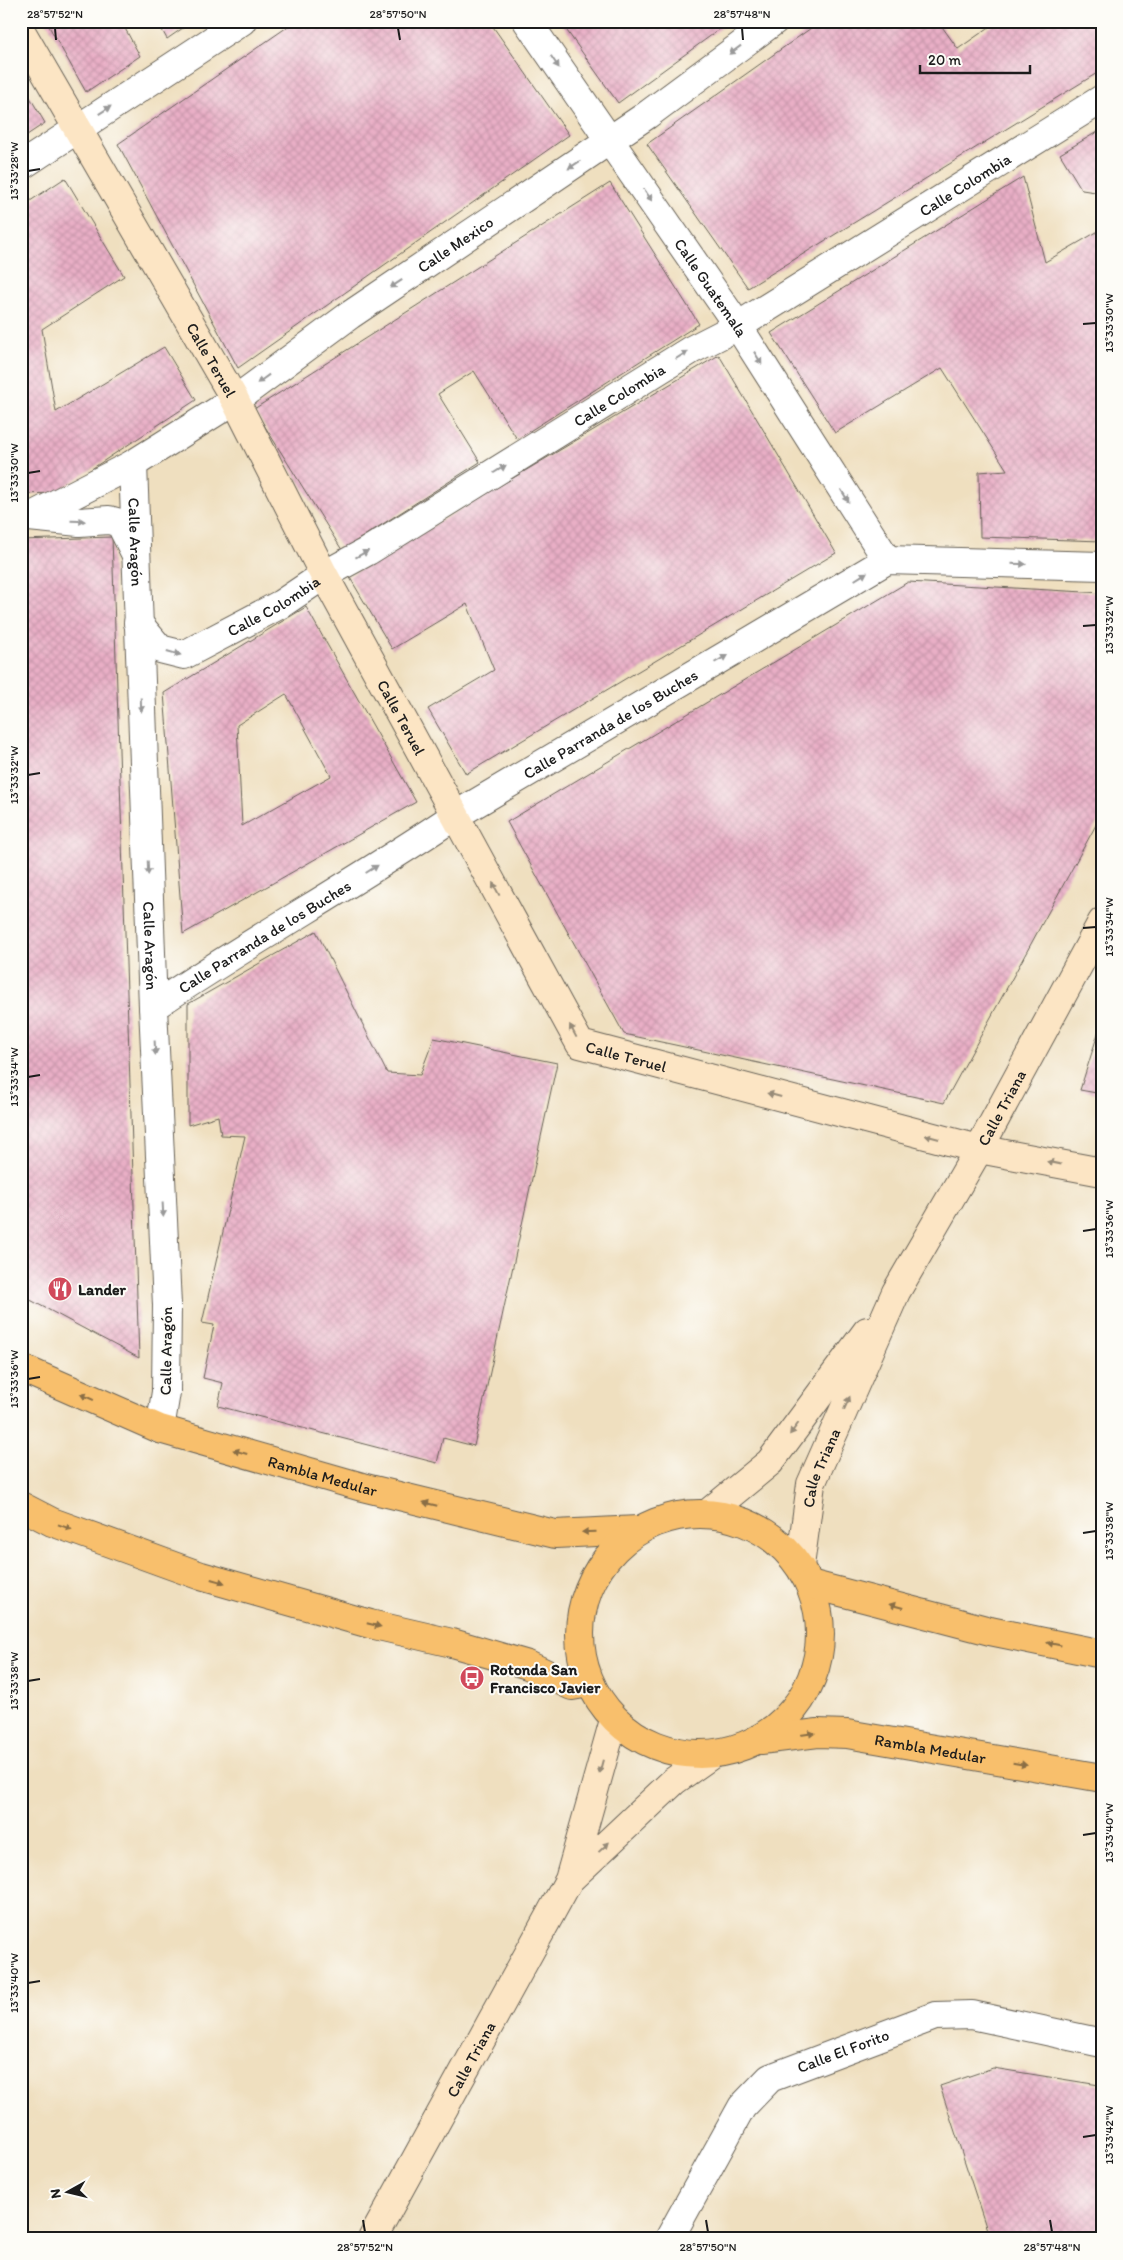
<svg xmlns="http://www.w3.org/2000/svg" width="1123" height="2260" viewBox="0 0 1123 2260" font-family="Itim,sans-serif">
<defs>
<pattern id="building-cross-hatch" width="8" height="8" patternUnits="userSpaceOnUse" patternTransform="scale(1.25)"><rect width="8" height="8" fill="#e9afc6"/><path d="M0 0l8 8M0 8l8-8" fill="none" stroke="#c796aa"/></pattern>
</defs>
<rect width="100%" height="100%" fill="#fdfcf7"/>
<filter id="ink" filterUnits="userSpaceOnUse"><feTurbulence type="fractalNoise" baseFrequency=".02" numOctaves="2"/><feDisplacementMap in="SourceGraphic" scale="10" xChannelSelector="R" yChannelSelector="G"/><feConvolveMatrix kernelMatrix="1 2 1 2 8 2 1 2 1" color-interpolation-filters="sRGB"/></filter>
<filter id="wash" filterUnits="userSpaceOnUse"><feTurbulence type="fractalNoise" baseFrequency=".0096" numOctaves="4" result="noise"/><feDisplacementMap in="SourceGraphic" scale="20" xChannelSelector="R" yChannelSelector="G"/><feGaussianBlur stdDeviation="1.12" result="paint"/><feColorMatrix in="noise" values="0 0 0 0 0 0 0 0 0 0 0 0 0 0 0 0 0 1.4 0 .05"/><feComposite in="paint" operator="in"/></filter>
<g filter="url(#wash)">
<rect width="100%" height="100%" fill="#efdfbf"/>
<g id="blocks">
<path fill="url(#building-cross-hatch)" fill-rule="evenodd" d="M 46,21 L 121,21 L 140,56 L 86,92 Z
M 157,21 L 193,21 L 167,39 Z
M 296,21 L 489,21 L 569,135 L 238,368 L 118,144 Z
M 560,21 L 731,21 L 618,103 Z
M 821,21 L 938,21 L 958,49 L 998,21 L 1102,21 L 1102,70 L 748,288 L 647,144 Z
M 21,82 L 45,123 L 21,139 Z
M 1102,129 L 1102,193 L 1082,190 L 1060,154 Z
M 1023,177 L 1045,262 L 1102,229 L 1102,541 L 980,537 L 979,472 L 1007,470 L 942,368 L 835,433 L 771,333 Z
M 65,178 L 124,276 L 42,329 L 56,412 L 164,347 L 196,400 L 55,493 L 21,494 L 21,207 Z
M 610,183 L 699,324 L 517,439 L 474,371 L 438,394 L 480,462 L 342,550 L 254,409 Z
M 719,355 L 836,553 L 466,774 L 428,709 L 494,670 L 467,604 L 392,649 L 349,576 Z
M 112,537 L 139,1358 L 21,1295 L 21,540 Z
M 908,582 L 1102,593 L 1102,814 L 944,1103 L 624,1034 L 507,822 Z
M 306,607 L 416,802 L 183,934 L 164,693 ZM 286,694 L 331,776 L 242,826 L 237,725 Z
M 316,931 L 387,1073 L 420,1075 L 434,1038 L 557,1063 L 474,1446 L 443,1438 L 437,1463 L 218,1406 L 223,1383 L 203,1378 L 214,1325 L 202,1323 L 245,1136 L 221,1135 L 218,1116 L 188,1125 L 188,1004 Z
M 1101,1024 L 1102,1024 L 1102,1094 L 1080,1090 Z
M 993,2068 L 1099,2085 L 1102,2093 L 1102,2239 L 990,2239 L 940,2086 Z"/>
</g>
</g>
<g filter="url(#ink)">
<use href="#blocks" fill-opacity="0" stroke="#666055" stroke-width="1"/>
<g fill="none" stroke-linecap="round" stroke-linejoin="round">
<defs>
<g id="street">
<path id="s1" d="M 527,21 L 738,326 L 887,560"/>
<path d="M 21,166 L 242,21"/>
<path id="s2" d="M 133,464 L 153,1007 L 167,1305 L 166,1392 L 160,1429"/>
<path d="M 29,517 L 79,522 L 109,520 L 120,523 L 135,553"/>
<path id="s3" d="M 30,517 L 133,464 L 235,400 L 350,315 L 647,115 L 774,21"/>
<path id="s4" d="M 138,623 L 160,649 L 184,655 L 281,604 L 324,575 L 368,551 L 691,350 L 738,326 L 1102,99"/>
<path id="s5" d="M 153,1007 C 252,940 357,882 456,815 L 887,560 L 1102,566"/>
<path id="s6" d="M 669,2239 L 742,2107 L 770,2078 L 935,2016 L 972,2015 L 1102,2043"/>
</g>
<g id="secondary">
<path id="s7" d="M 21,31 L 235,400 L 324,575 L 580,1044 L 979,1149 L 1102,1172"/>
<path d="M 708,1513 L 770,1462 L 867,1331"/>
<path id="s8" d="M 800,1566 L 811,1484 L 896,1292 L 979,1149 L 1102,922"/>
<path d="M 570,1879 L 674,1781 L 711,1755"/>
<path id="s9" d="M 372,2239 L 569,1880 L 614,1720"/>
</g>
<g id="primary">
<path id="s10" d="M 21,1368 L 160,1429 L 362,1487 L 555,1534 L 638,1530"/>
<path d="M 21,1506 L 52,1522 L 201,1576 L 370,1624 L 452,1643 L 528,1665 L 572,1686 L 589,1683"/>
<circle cx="700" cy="1634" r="120"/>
<path d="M 810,1584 L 990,1631 L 1102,1654"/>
<path id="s11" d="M 761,1740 L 818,1733 L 847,1734 L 1102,1778"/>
</g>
</defs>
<use href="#street" stroke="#666055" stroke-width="30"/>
<use href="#secondary" stroke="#666055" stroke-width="30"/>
<use href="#primary" stroke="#666055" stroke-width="30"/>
<use href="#street" stroke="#fff" stroke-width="28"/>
<use href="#secondary" stroke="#fce5c4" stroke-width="28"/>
<use href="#primary" stroke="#f8bf6c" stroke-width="28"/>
</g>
<defs><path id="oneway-solid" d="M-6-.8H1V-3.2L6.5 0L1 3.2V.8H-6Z" transform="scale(1.25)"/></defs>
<g fill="#999">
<use href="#oneway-solid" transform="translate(735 50) rotate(144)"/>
<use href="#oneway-solid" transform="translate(555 62) rotate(56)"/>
<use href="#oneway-solid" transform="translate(105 110) rotate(-33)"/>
<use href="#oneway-solid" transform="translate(574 165) rotate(146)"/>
<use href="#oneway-solid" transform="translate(648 195) rotate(56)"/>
<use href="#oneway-solid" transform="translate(396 284) rotate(146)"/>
<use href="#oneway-solid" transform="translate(682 355) rotate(-32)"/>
<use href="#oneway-solid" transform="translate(758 358) rotate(58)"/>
<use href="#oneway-solid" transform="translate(263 379) rotate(144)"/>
<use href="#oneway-solid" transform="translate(500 469) rotate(-32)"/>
<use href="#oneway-solid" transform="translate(845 496) rotate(58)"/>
<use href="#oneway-solid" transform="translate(78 521) rotate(2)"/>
<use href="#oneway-solid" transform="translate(362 554) rotate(-29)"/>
<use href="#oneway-solid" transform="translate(1019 564) rotate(2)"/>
<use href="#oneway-solid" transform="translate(861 576) rotate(-32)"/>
<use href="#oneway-solid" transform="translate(174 653) rotate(16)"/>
<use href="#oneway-solid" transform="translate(721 659) rotate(-30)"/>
<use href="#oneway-solid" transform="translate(141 705) rotate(88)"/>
<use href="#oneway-solid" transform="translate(148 868) rotate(88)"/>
<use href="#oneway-solid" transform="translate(372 869) rotate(-32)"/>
<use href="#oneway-solid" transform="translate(155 1048) rotate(87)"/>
<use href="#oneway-solid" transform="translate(163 1210) rotate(87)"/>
</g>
<g fill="#978b78">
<use href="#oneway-solid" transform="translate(496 889) rotate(-118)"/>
<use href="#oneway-solid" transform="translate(573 1031) rotate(-118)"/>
<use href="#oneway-solid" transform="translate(774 1095) rotate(-165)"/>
<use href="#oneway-solid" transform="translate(932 1137) rotate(-165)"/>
<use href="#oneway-solid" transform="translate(1054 1163) rotate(-169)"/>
<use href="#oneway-solid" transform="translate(847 1403) rotate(-66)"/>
<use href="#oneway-solid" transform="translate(794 1429) rotate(127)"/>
<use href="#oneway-solid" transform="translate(601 1767) rotate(105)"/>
<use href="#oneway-solid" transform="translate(604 1847) rotate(-43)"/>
</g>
<g fill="#8a6e44">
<use href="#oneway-solid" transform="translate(87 1397) rotate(-156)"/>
<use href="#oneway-solid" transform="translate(240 1452) rotate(-164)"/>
<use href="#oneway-solid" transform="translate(430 1504) rotate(-166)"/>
<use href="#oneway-solid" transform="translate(65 1527) rotate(20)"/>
<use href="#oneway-solid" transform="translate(589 1532) rotate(178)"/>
<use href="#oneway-solid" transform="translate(218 1581) rotate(16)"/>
<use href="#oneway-solid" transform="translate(896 1606) rotate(-165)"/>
<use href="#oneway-solid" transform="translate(374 1625) rotate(14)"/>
<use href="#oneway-solid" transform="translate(1054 1644) rotate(-169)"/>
<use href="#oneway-solid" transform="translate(808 1734) rotate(-7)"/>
<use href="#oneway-solid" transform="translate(1020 1764) rotate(10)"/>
</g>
</g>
<path fill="none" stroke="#1c1c1c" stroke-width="2" d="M 55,28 L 56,40M 398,28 L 400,40M 742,28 L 743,40M 28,171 L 40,169M 1083,324 L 1096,323M 28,473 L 40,471M 1083,626 L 1096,625M 28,775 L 40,773M 1083,928 L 1096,927M 28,1077 L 40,1075M 1083,1231 L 1096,1229M 28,1379 L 40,1377M 1083,1533 L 1096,1531M 28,1681 L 40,1679M 1083,1835 L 1096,1833M 28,1983 L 40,1981M 1083,2137 L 1096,2135M 363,2220 L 365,2232M 706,2220 L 708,2232M 1050,2220 L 1052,2232"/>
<defs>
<symbol id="restaurant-disc" viewBox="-11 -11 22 22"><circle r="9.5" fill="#d1495b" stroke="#fdfcf7"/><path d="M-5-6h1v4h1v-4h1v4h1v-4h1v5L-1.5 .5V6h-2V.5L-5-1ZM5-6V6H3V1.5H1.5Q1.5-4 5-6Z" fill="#fff"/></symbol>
<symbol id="bus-disc" viewBox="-11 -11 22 22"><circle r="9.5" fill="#d1495b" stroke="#fdfcf7"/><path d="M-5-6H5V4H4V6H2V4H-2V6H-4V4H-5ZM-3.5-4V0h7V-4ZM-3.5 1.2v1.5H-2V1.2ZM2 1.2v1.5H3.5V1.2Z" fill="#fff"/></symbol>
</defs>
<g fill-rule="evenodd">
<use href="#restaurant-disc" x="46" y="1275" width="28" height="28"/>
<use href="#bus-disc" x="458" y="1664" width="28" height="28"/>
</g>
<g text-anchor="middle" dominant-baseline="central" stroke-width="4" stroke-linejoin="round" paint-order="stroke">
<g font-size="16" fill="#1c1c1c" stroke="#fdfcf7">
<text stroke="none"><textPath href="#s4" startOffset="971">Calle Colombia</textPath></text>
<text stroke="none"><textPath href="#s3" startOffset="506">Calle Mexico</textPath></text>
<text stroke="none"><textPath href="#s1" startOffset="324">Calle Guatemala</textPath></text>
<text stroke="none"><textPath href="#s7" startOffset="380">Calle Teruel</textPath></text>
<text stroke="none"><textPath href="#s4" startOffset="566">Calle Colombia</textPath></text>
<text stroke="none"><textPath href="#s2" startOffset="78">Calle Aragón</textPath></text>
<text stroke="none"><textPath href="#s4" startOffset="161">Calle Colombia</textPath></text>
<text stroke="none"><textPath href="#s7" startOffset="785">Calle Teruel</textPath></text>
<text stroke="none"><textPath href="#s5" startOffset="538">Calle Parranda de los Buches</textPath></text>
<text stroke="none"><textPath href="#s5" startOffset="132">Calle Parranda de los Buches</textPath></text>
<text stroke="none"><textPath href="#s2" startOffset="482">Calle Aragón</textPath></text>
<text stroke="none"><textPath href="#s7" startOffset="1205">Calle Teruel</textPath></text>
<text stroke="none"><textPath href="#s8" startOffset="505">Calle Triana</textPath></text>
<text transform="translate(166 1351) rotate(-89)">Calle Aragón</text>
<text stroke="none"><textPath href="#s8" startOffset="101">Calle Triana</textPath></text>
<text stroke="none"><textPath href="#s10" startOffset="321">Rambla Medular</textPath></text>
<text stroke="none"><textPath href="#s11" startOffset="171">Rambla Medular</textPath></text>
<text stroke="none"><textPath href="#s6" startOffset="269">Calle El Forito</textPath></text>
<text stroke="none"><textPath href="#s9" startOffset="205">Calle Triana</textPath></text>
</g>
<g font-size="16" font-weight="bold" fill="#1c1c1c" stroke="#fdfcf7" text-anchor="start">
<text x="78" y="1289">Lander</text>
<text x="490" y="1669">Rotonda San<tspan x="490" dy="18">Francisco Javier</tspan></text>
</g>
</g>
<rect width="1123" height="2260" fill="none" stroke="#fdfcf7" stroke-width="55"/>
<g transform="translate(68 2192) rotate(262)" stroke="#fdfcf7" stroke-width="4" paint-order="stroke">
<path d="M0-4L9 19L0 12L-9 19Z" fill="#1c1c1c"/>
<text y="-8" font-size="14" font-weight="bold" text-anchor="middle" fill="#1c1c1c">N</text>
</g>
<path d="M920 65v8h110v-8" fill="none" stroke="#1c1c1c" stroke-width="2.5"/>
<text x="928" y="65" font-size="15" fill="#1c1c1c" stroke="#fdfcf7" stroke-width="4" paint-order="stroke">20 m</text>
<rect x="28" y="28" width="1068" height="2204" fill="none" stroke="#1c1c1c" stroke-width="2"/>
<g font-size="12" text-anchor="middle" fill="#1c1c1c">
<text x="55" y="18">28°57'52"N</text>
<text x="398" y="18">28°57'50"N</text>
<text x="742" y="18">28°57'48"N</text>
<text transform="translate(14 171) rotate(-90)" y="4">13°33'28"W</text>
<text transform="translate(1109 323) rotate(-90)" y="4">13°33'30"W</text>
<text transform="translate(14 473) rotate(-90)" y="4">13°33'30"W</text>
<text transform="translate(1109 625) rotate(-90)" y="4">13°33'32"W</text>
<text transform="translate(14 775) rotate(-90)" y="4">13°33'32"W</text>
<text transform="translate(1109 927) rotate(-90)" y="4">13°33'34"W</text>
<text transform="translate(14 1077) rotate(-90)" y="4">13°33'34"W</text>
<text transform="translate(1109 1229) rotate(-90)" y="4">13°33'36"W</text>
<text transform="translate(14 1379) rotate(-90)" y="4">13°33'36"W</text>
<text transform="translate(1109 1531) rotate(-90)" y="4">13°33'38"W</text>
<text transform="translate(14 1681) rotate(-90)" y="4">13°33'38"W</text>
<text transform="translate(1109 1833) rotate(-90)" y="4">13°33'40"W</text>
<text transform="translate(14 1983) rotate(-90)" y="4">13°33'40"W</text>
<text transform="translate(1109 2135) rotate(-90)" y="4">13°33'42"W</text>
<text x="365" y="2251">28°57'52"N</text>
<text x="708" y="2251">28°57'50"N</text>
<text x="1052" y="2251">28°57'48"N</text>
</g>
</svg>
